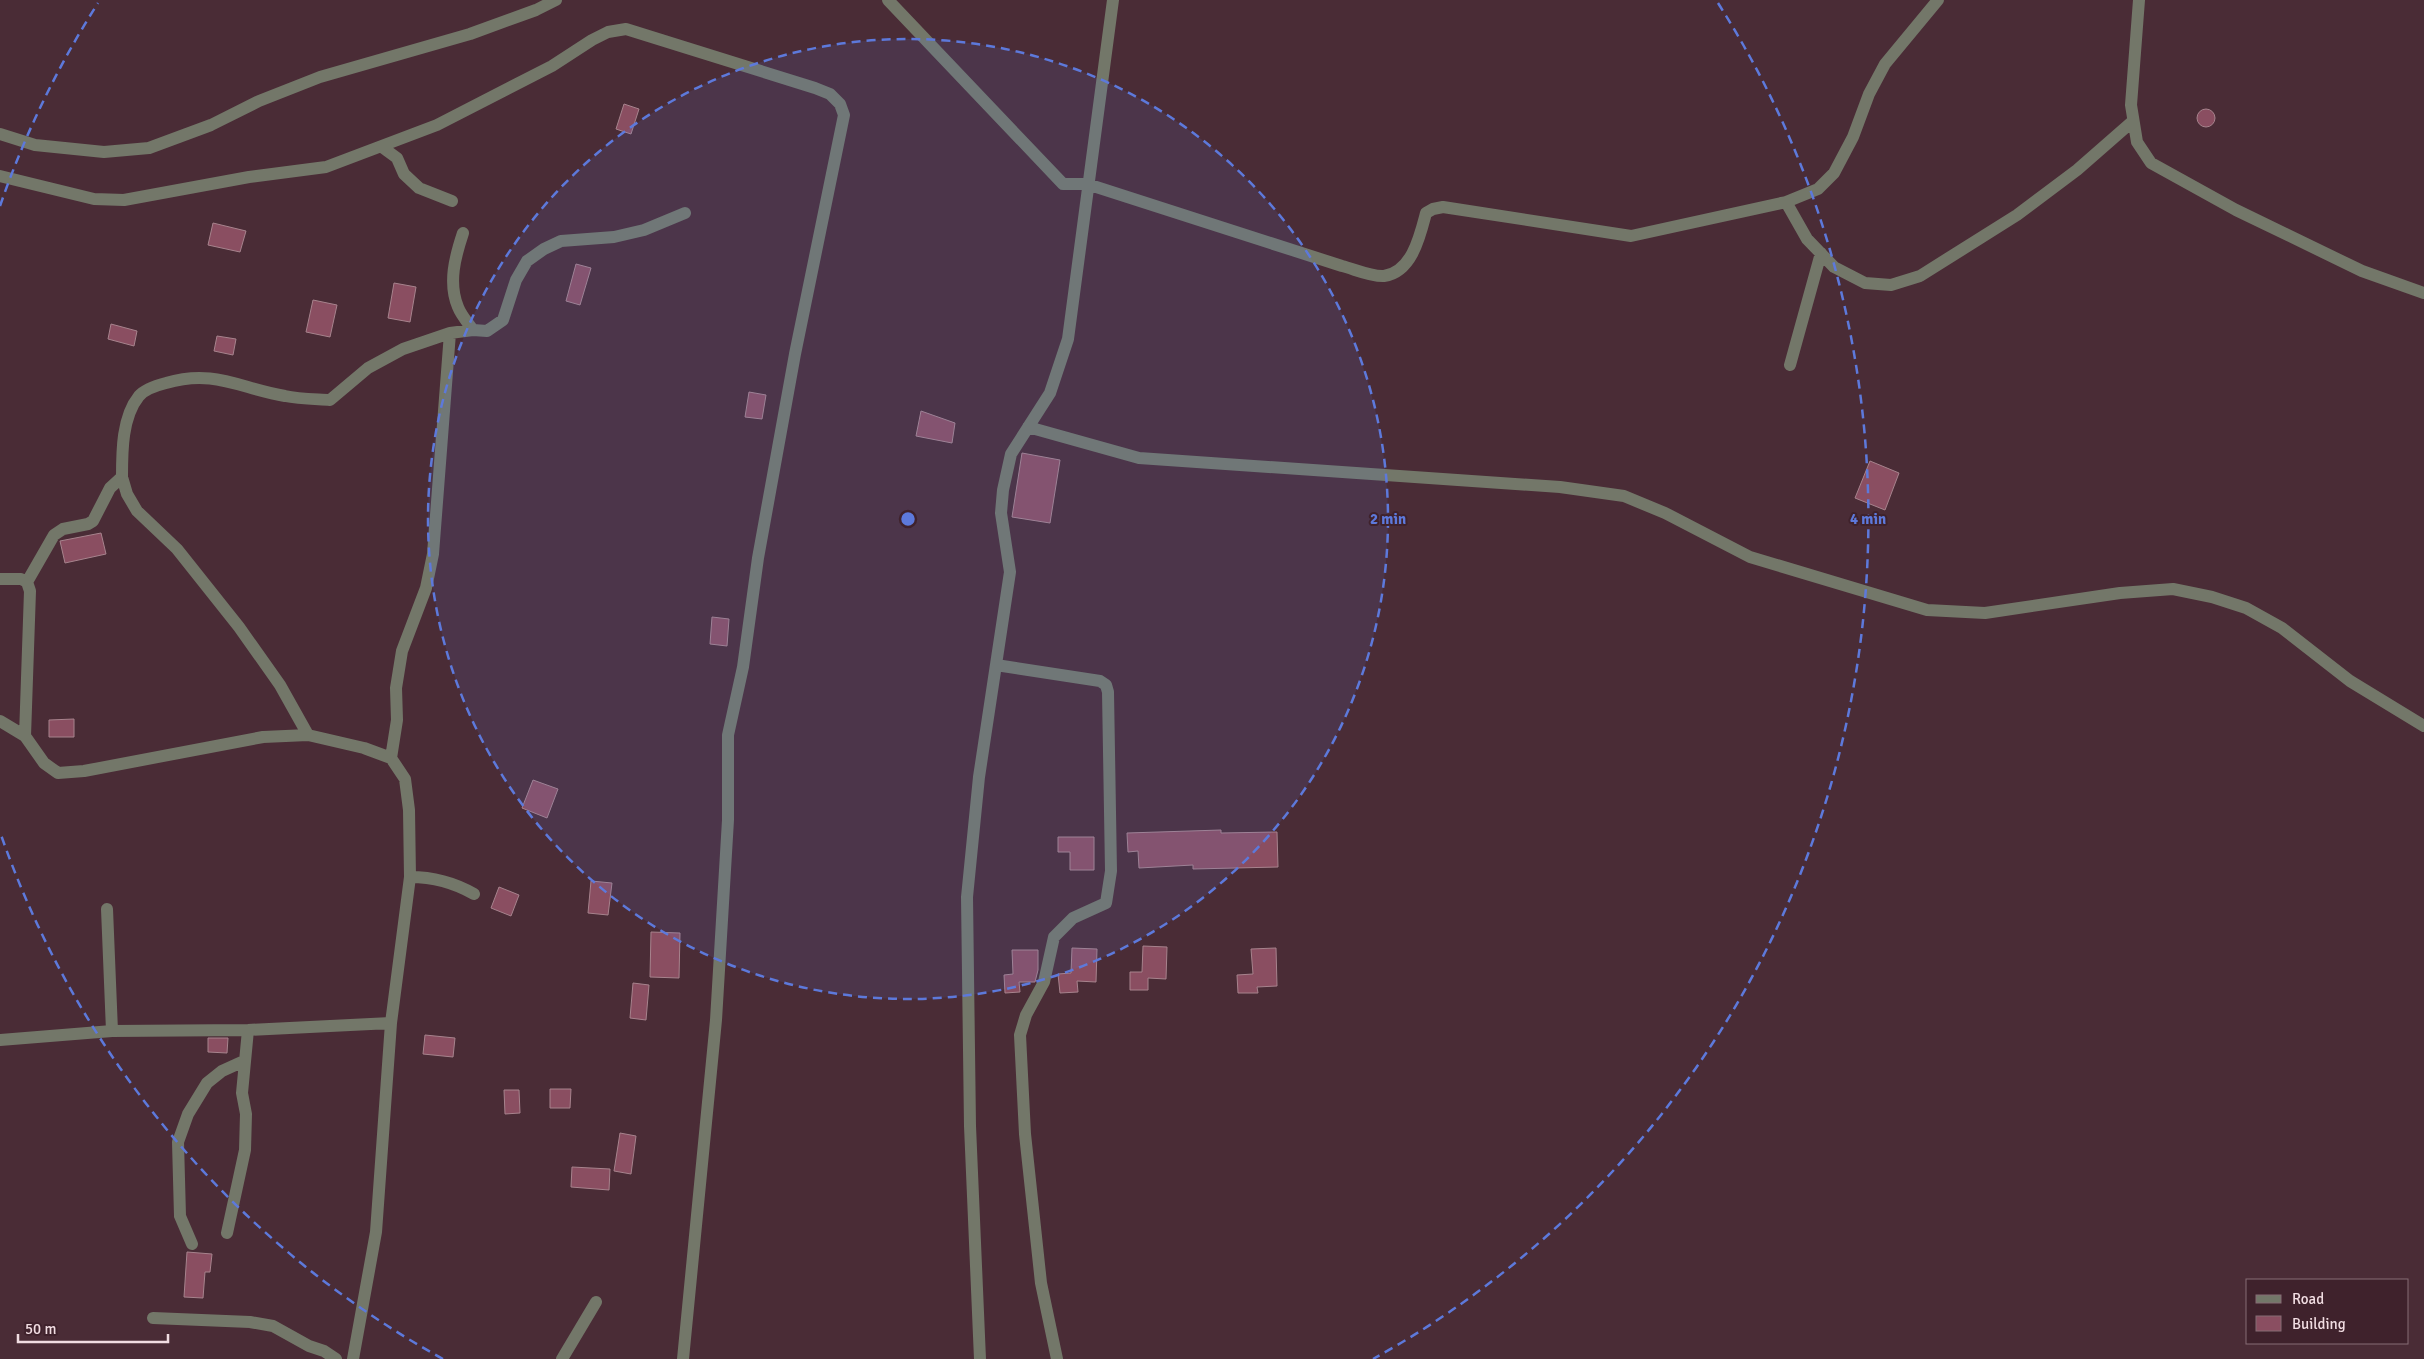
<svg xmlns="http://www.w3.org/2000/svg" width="2424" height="1359" viewBox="0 0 2424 1359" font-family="Signika,sans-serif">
<rect width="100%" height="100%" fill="#4a2c36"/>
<path fill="#8a4e61" stroke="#a7838d" d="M 624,104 L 639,109 L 631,134 L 616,129 Z
M2197 118a9 9 0 1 1 18 0a9 9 0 1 1-18 0Z
M 213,223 L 246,231 L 240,252 L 208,245 Z
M 576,264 L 591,268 L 580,305 L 566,301 Z
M 394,283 L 416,287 L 410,322 L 388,318 Z
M 313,300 L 337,305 L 330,337 L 306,332 Z
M 111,324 L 137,331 L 134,346 L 108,339 Z
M 217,336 L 236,339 L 233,355 L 214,351 Z
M 749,392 L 766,395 L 762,419 L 745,417 Z
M 921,411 L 955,423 L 952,443 L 916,436 Z
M 1022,453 L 1060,460 L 1050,523 L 1012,517 Z
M 1870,461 L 1899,473 L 1885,510 L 1855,498 Z
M 101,533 L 106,554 L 65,563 L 60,541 Z
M 712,617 L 729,619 L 727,646 L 710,644 Z
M 74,719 L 74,737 L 49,737 L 49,720 Z
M 533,780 L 558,789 L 547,818 L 522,808 Z
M 1221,830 L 1221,833 L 1277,832 L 1278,867 L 1193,869 L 1193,865 L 1139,868 L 1138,851 L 1128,852 L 1127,833 Z
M 1058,837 L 1094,837 L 1094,870 L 1070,870 L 1070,852 L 1058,852 Z
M 591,881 L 612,883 L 608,915 L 588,913 Z
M 499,887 L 519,895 L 511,916 L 491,908 Z
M 651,932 L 680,933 L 679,978 L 650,977 Z
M 1143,946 L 1167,947 L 1166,979 L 1148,978 L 1148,990 L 1130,990 L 1130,972 L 1142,972 Z
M 1072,948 L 1097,949 L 1096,982 L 1077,981 L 1078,992 L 1060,993 L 1058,974 L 1071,973 Z
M 1276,948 L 1277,986 L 1257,987 L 1258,993 L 1238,993 L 1237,975 L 1253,974 L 1251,949 Z
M 1012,950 L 1038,950 L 1038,970 L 1035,982 L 1019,982 L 1020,992 L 1005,993 L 1004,975 L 1013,974 Z
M 633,983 L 649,985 L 646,1020 L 630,1018 Z
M 425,1035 L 455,1038 L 453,1057 L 423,1054 Z
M 208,1038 L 228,1038 L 227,1053 L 208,1052 Z
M 550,1089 L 571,1089 L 570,1108 L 550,1108 Z
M 504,1090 L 519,1090 L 520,1113 L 505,1114 Z
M 620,1133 L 636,1136 L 631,1174 L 614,1171 Z
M 572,1167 L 610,1169 L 609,1190 L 571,1187 Z
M 187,1252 L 212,1254 L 210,1272 L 205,1272 L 203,1298 L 184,1297 Z"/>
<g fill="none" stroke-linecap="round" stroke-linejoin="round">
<path stroke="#737769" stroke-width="12" d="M 888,0 L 1063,184 L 1087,184 L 1342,266 C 1354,269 1372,277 1384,276 C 1412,272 1420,236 1426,213 L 1433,209 L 1443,207 L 1631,236 L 1786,202 L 1818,189 L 1834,173 L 1853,137 L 1869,94 L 1885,64 L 1938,0
M 2139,0 L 2131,105 L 2137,142 L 2151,163 L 2236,210 L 2362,271 L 2424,293
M 0,134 L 35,145 L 104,152 L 149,148 L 211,125 L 259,101 L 320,77 L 470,34 L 536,10 L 556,0
M 382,147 L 397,158 L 404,174 L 419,188 L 452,201
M 0,176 L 94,199 L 124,200 L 249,177 L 326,167 L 437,125 L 552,66 L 592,40 L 608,32 L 626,29 L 815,88 L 830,94 L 840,104 L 844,115 L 795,354 L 758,558 L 743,667 L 728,735 L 728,820 L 716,1020 L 683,1359
M 1786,202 L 1807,239 L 1834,267 L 1865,283 L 1891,285 L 1920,276 L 2017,215 L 2077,170 L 2133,121
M 463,233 C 455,257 448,283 458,307 C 461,315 468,323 473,330
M 1790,365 L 1821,253
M 1028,427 L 1139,458 L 1560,487 L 1624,496 L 1665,513 L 1750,557 L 1927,610 L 1985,613 L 2120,593 L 2173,589 L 2212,597 L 2246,608 L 2282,628 L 2350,681 L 2424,726
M 122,477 L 127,494 L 137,511 L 177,549 L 239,627 L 280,685 L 308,735
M 0,579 L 21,579 L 27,582 L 30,591 L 25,736 L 44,763 L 58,773 L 84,771 L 263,737 L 308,735 L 364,748 L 391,758
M 27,582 L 54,535 L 63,529 L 88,524 L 93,521 L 110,488 L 122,477 C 122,451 122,417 139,396 C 145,389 158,385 166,383 C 214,369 239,388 285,396 C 299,399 315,399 330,400 L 368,368 L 403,349 L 450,333 L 473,330 L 487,331 L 503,320 L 516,280 L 527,261 L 544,249 L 561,241 L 614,237 L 644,230 L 685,213
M 996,665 L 1100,681 L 1106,685 L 1108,692 L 1111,871 L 1106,903 L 1073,918 L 1054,937 L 1044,982 L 1026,1015 L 1020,1035 L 1025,1134 L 1041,1283 L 1057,1359
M 0,721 L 25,736
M 410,877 C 433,877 453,882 474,894
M 107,909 L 112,1031
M 0,1040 L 112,1031 L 248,1030 L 391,1023
M 227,1233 L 245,1150 L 246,1114 L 242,1093 L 248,1030
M 192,1244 L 180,1216 L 178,1142 L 188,1114 L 207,1083 L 222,1071 L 244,1061
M 153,1318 L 250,1322 L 273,1326 L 309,1346 L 324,1351 L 336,1359
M 353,1359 L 376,1232 L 391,1023 L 410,877 L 409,810 L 405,779 L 391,758 L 397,720 L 396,688 L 402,651 L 426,588 L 433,554 L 450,333
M 562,1359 L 596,1302
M 980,1359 L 970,1126 L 967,897 L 979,777 L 1010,572 L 1001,513 L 1003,490 L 1011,454 L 1050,393 L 1068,339 L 1113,0"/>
</g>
<circle cx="908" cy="519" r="480" fill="#5d79db" fill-opacity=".12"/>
<g fill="none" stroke="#5d79db" stroke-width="2.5" stroke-dasharray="9 6">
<circle cx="908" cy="519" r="480"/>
<path d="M443 1359A960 960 0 0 1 0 832M0 206A960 960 0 0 1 98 3M1718 3A960 960 0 0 1 1373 1359"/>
</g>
<circle cx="908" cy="519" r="8" fill="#5d79db" stroke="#3f222c" stroke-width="2.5"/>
<g font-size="15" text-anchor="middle" font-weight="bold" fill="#5d79db" stroke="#3f222c" stroke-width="4" stroke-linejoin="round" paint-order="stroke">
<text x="1388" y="524">2 min</text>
<text x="1868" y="524">4 min</text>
</g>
<rect x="2246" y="1279" width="162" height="65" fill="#3f222c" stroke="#866d75"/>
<rect x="2256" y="1295" width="25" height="8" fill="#737769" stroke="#866d75"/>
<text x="2292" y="1304" font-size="15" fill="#f1dde2">Road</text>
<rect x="2256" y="1316" width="25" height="15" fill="#8a4e61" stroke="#866d75"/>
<text x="2292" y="1329" font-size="15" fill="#f1dde2">Building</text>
<path d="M18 1334v8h150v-8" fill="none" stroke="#f1dde2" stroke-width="2.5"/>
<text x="25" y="1334" font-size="15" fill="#f1dde2" stroke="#3f222c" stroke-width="4" paint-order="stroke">50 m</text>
</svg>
